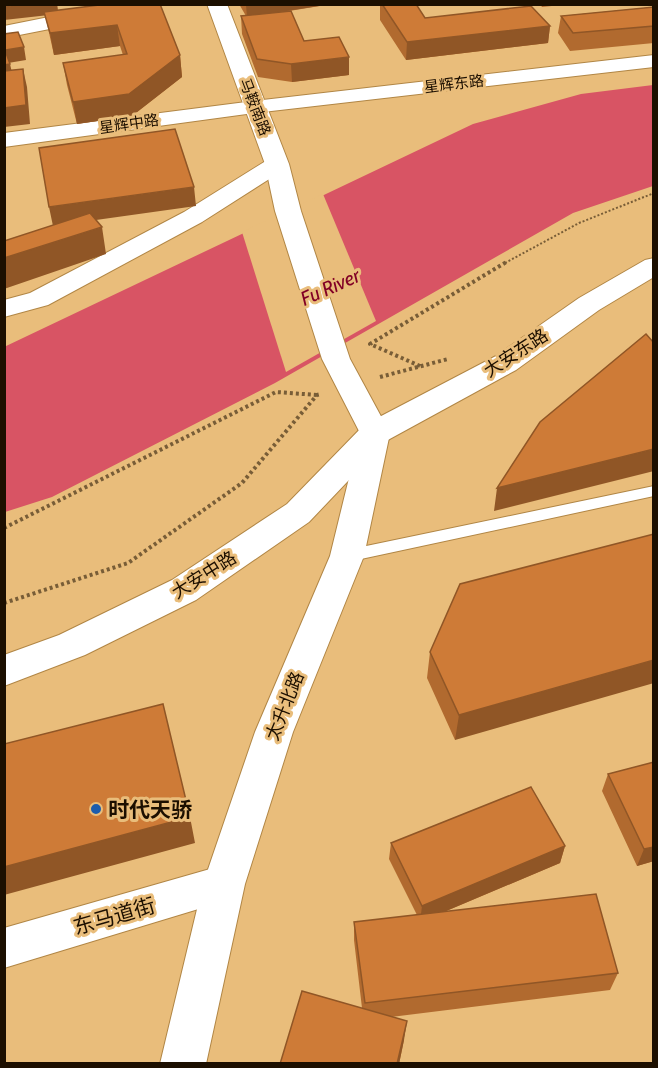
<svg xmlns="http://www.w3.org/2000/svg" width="658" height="1068" viewBox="0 0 658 1068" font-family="Cabin,'Noto Sans SC',sans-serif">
<rect width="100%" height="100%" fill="#e9bd7b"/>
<path fill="#d85464" d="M 653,85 L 653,186 L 573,213 L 275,383 L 52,497 L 5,512 L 4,347 L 473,124 L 581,94 Z"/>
<path fill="#e9bd7b" d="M 323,194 L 376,321 L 286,372 L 242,232 Z"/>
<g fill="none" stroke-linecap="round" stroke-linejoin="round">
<defs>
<path id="service" d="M 654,486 L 654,496 L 347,562 L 342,560 L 339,556 L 342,552 L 347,550 Z"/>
<path id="minor" d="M 114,4 L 155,4 L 153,8 L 146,10 L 4,38 L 4,26 Z
M 654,55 L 654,67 L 254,113 L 4,147 L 4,133 L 254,101 Z
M 277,157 L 285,159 L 288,164 L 285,169 L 202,222 L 48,305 L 4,317 L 4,300 L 30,293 L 184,212 L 269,159 Z
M 224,865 L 238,871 L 244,884 L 238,897 L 4,968 L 4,928 Z"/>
<path id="tertiary" d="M 654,258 L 654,277 L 599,310 L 516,370 L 386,441 L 309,522 L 196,600 L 85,655 L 4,686 L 4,655 L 59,635 L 172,580 L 287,504 L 364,425 L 496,356 L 579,298 L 645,260 Z"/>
<path id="secondary" d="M 207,4 L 227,4 L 289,164 L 301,211 L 350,359 L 390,433 L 364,556 L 293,732 L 245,884 L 206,1064 L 160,1064 L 203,884 L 255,732 L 330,556 L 360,433 L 322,359 L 275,211 L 265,164 Z"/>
</defs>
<use href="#service" stroke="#b18645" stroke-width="2"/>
<use href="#minor" stroke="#b18645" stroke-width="2"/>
<use href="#tertiary" stroke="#b18645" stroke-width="2"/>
<use href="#secondary" stroke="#b18645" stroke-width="2"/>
<path stroke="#785d37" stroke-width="2" stroke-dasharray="2 2" stroke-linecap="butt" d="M 505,263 L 579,223 L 654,193"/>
<path stroke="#785d37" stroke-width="4" stroke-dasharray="3 3" stroke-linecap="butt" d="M 420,366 L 370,344 L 508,261
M 380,377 L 448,359
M 4,528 L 276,392 L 317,395
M 4,603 L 128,563 L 242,483 L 317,395 L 321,394"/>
<use href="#service" fill="#fff" fill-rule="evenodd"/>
<use href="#minor" fill="#fff" fill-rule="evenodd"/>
<use href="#tertiary" fill="#fff" fill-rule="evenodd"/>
<use href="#secondary" fill="#fff" fill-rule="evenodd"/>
</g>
<path fill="#b16a2f" d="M 57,4 L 58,11 L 107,4 L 180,55 L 182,77 L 132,116 L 77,124 L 67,85 L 63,63 L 123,55 L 120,46 L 54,55 L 45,15 Z
M 239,4 L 332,4 L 283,12 L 304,41 L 349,75 L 292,82 L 258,77 L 242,34 L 241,16 L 246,16 Z
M 380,4 L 416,4 L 425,18 L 550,26 L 548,43 L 406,60 L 380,20 Z
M 540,4 L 571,4 L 542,7 Z
M 654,7 L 654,43 L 570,51 L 558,33 L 561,16 Z
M 654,534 L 455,740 L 427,678 L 430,652 Z
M 654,762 L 654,861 L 637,866 L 602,791 L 608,774 Z
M 391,843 L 565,846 L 560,863 L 444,912 L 618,973 L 610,990 L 391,1017 L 404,1040 L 399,1064 L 280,1064 L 362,1008 L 354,940 L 354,922 L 417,915 L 389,859 Z"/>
<path fill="#905626" d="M 26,4 L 57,4 L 58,14 L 4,20 L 4,7 Z
M 332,4 L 247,17 L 246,5 Z
M 117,25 L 120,46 L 54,55 L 50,33 Z
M 550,26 L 548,43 L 406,60 L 407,42 Z
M 24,47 L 26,60 L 8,63 L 5,50 Z
M 180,55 L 182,77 L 132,116 L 77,124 L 73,102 Z
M 349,57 L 349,75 L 292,82 L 291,64 Z
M 10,64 L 13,77 L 4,79 L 4,65 Z
M 23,69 L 27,87 L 30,124 L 4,127 L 4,108 Z
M 194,187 L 196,206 L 53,226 L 49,207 Z
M 102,227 L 106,254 L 4,289 L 4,258 Z
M 654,449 L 654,471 L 494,511 L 497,488 Z
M 654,660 L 654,683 L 455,740 L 459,715 Z
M 190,817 L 195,843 L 4,895 L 4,867 Z
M 565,846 L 560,863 L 420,922 L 422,906 Z
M 654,847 L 654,861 L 637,866 L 644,849 Z
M 407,1021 L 404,1040 L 399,1064 L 397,1064 Z"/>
<path fill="#ce7b37" stroke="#905626" stroke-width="1.5" d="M 4,4 L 26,4 L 4,7 Z
M 107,4 L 160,4 L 180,55 L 129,94 L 73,102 L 63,63 L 127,54 L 117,25 L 50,33 L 44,12 Z
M 382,4 L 416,4 L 425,18 L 531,6 L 550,26 L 407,42 Z
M 654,7 L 654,26 L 573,33 L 561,16 Z
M 291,11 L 304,41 L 339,37 L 349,57 L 291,64 L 257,59 L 241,16 Z
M 18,32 L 24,47 L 5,50 L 10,64 L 4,65 L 4,34 Z
M 23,69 L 26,105 L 4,108 L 4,71 Z
M 175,129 L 194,187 L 49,207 L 39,148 Z
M 90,213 L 102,227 L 4,258 L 4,241 Z
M 646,334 L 654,343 L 654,449 L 497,488 L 540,422 Z
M 654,534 L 654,660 L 459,715 L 430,652 L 460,584 Z
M 163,704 L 190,817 L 4,867 L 4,744 Z
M 654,762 L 654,847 L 644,849 L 608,774 Z
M 531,787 L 565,846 L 422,906 L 391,843 Z
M 596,894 L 618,973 L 365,1003 L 354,922 Z
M 302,991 L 407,1021 L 397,1064 L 280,1064 Z"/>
<circle fill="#1b5cad" stroke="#e9bd7b" stroke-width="2" cx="96" cy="809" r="6"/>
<g text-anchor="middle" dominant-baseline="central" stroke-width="6" stroke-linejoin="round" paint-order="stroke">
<g font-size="15" fill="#1c0f00" stroke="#e9bd7b">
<text transform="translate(454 84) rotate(-7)">星辉东路</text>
<text transform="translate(255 107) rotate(69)">马鞍南路</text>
<text transform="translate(129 124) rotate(-8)">星辉中路</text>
</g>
<g font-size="18" fill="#1c0f00" stroke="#e9bd7b">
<text transform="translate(516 353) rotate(-33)">大安东路</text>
<text transform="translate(204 575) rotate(-32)">大安中路</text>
<text transform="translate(285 706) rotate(-68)">太升北路</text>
</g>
<g font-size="20" font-style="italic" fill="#820025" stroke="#e9bd7b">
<text transform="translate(330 287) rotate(-24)">Fu River</text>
</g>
<g font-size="21" font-weight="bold" fill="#1c0f00" stroke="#e9bd7b" text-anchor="start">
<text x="108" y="809">时代天骄</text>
</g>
<g font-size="21" fill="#1c0f00" stroke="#e9bd7b">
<text transform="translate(114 916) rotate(-16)">东马道街</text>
</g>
</g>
<rect width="658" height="1068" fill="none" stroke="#1c0f00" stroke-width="12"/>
</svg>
